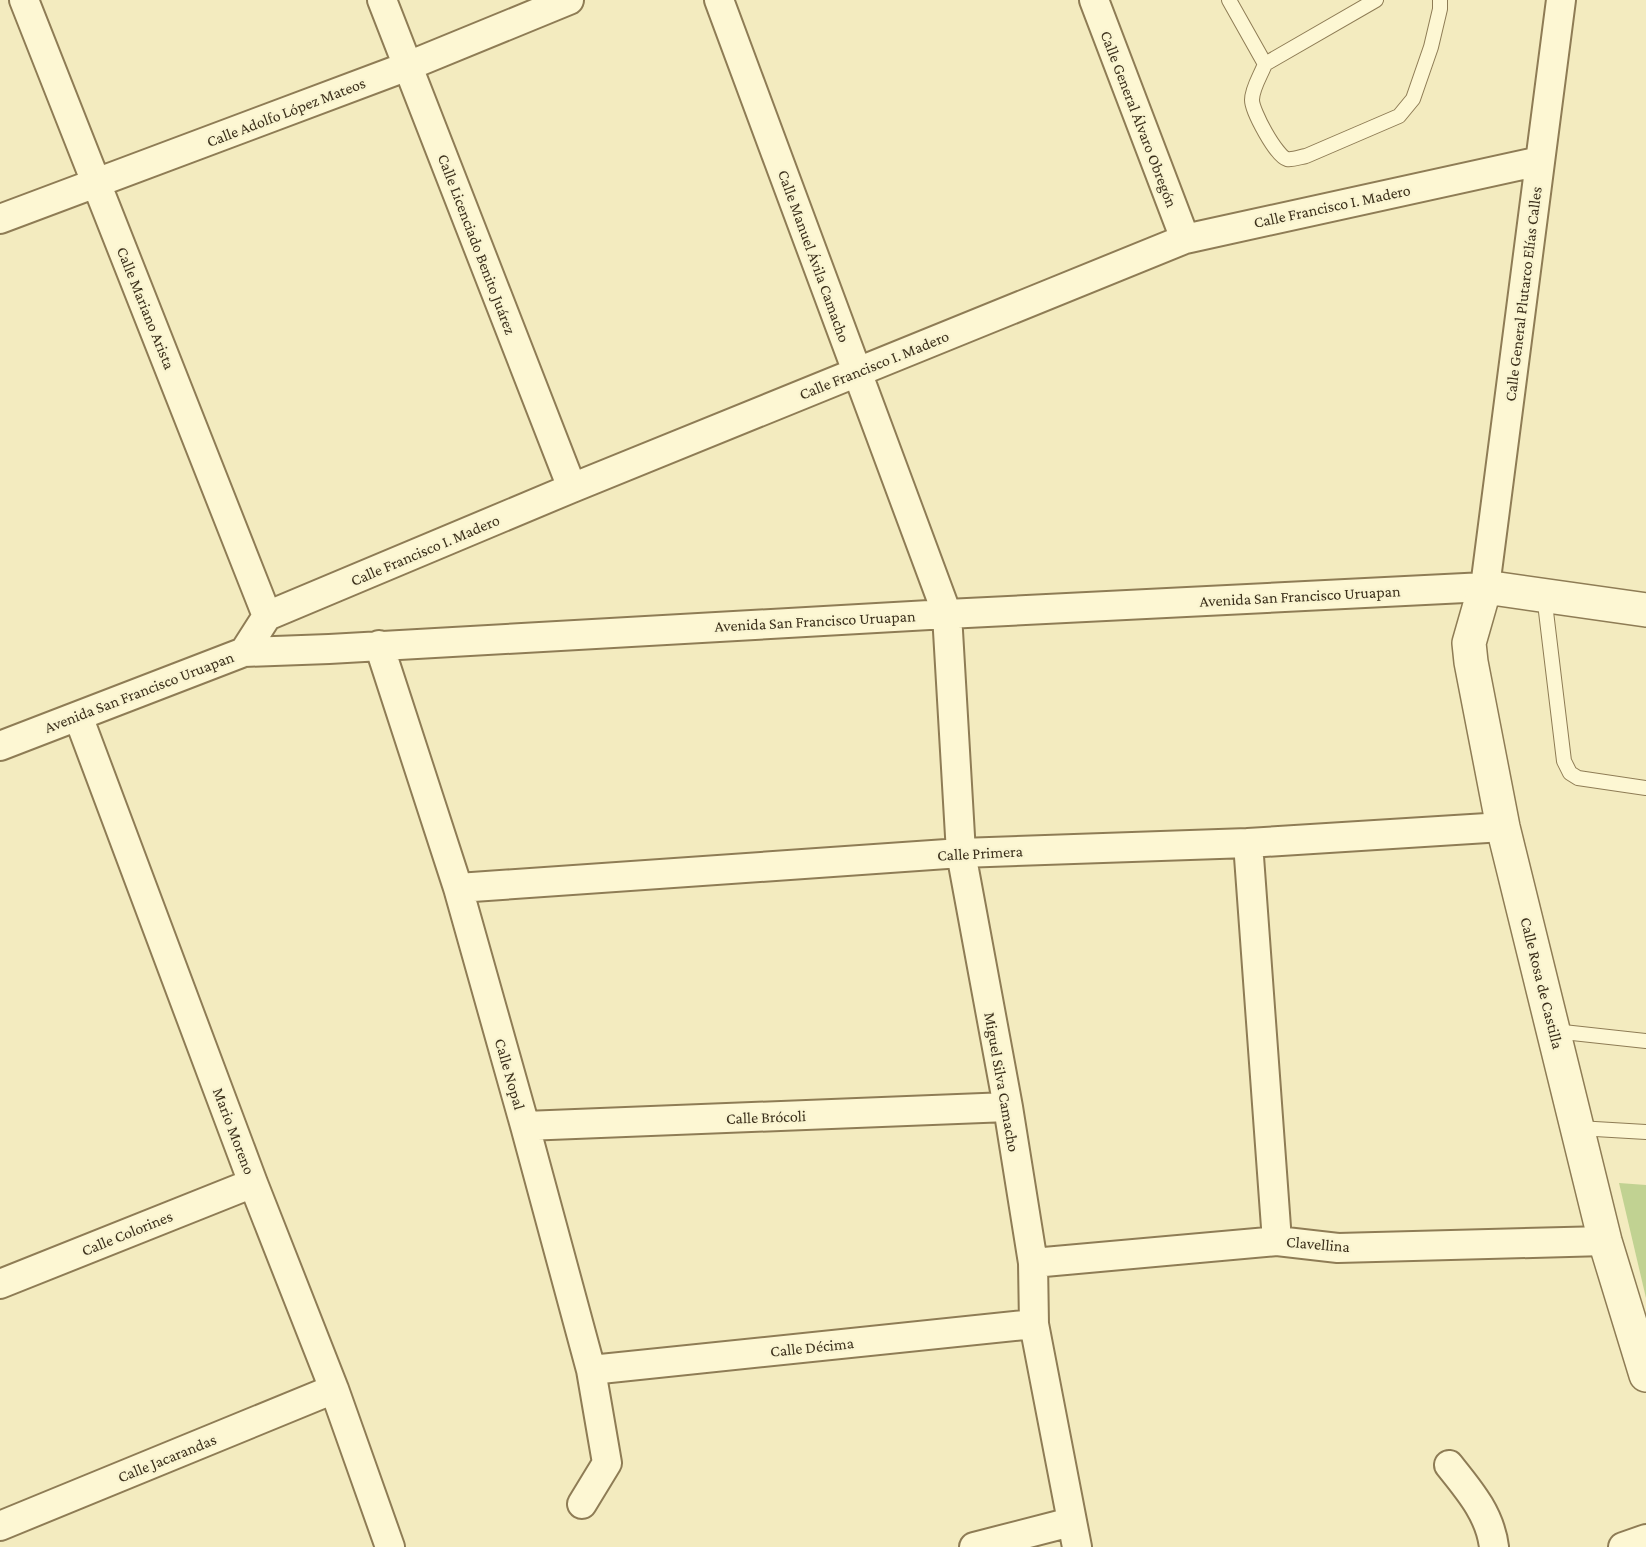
<svg xmlns="http://www.w3.org/2000/svg" width="1646" height="1547" viewBox="0 0 1646 1547" font-family="'Crimson Pro',serif">
<rect width="100%" height="100%" fill="#f3ebbf"/>
<path fill="#c1d292" d="M 1619,1183 L 1646,1185 L 1646,1298 Z"/>
<g fill="none" stroke-linecap="round" stroke-linejoin="round">
<defs>
<path id="service" d="M 1229,0 L 1265,64 C 1261,75 1252,88 1252,100 C 1252,111 1276,156 1287,159 C 1293,160 1300,157 1306,156 L 1399,116 L 1413,99 L 1431,47 L 1440,9 L 1440,0
M 1265,64 L 1376,0
M 1544,595 L 1564,761 L 1570,773 L 1578,778 L 1646,788
M 1554,1031 L 1646,1041
M 1578,1128 L 1646,1132"/>
<path id="minor" d="M 24,0 L 267,616
M 382,0 L 572,488
M 719,0 L 947,614 L 961,853 L 1008,1107 L 1033,1263 L 1034,1324 L 1077,1547
M 1094,0 L 1185,239
M 0,219 L 408,66 L 569,0
M 379,645 L 458,888 L 525,1126 L 591,1370 L 607,1463 L 582,1504
M 244,652 L 267,616 L 572,488 L 1185,239 L 1540,161
M 78,716 L 253,1183 L 334,1389 L 390,1547
M 0,746 L 244,652 L 329,649 L 947,614 L 1485,587 L 1561,0
M 1248,843 L 1277,1241
M 458,888 L 961,853 L 1248,843 L 1503,827
M 525,1126 L 1008,1107
M 1033,1263 L 1277,1241 L 1338,1248 L 1605,1241
M 0,1284 L 253,1183
M 591,1370 L 1034,1324
M 1449,1465 C 1469,1490 1490,1514 1494,1547
M 0,1526 L 334,1389
M 974,1547 L 1071,1522
M 1623,1547 L 1646,1539"/>
<path id="tertiary" d="M 1646,610 L 1485,587 L 1469,643 L 1471,662 L 1503,827 L 1605,1241 L 1646,1375"/>
</defs>
<use href="#service" stroke="#8e7c55" stroke-width="16"/>
<use href="#minor" stroke="#8e7c55" stroke-width="32"/>
<use href="#tertiary" stroke="#8e7c55" stroke-width="36"/>
<use href="#service" stroke="#fdf7d3" stroke-width="14"/>
<use href="#minor" stroke="#fdf7d3" stroke-width="28"/>
<use href="#tertiary" stroke="#fdf7d3" stroke-width="33"/>
</g>
<g text-anchor="middle" dominant-baseline="central" stroke-width="4.5" stroke-linejoin="round" paint-order="stroke">
<g font-size="16" fill="#3c301b" stroke="#f9f4d0">
<text transform="translate(286 112) rotate(-21)">Calle Adolfo López Mateos</text>
<text transform="translate(1139 119) rotate(69)">Calle General Álvaro Obregón</text>
<text transform="translate(1332 206) rotate(-12)">Calle Francisco I. Madero</text>
<text transform="translate(477 244) rotate(69)">Calle Licenciado Benito Juárez</text>
<text transform="translate(814 256) rotate(70)">Calle Manuel Ávila Camacho</text>
<text transform="translate(1523 294) rotate(-83)">Calle General Plutarco Elías Calles</text>
<text transform="translate(146 308) rotate(68)">Calle Mariano Arista</text>
<text transform="translate(874 365) rotate(-22)">Calle Francisco I. Madero</text>
<text transform="translate(425 550) rotate(-23)">Calle Francisco I. Madero</text>
<text transform="translate(1300 596) rotate(-3)">Avenida San Francisco Uruapan</text>
<text transform="translate(815 621) rotate(-3)">Avenida San Francisco Uruapan</text>
<text transform="translate(139 692) rotate(-21)">Avenida San Francisco Uruapan</text>
<text transform="translate(980 853) rotate(-3)">Calle Primera</text>
<text transform="translate(1542 983) rotate(76)">Calle Rosa de Castilla</text>
<text transform="translate(510 1074) rotate(74)">Calle Nopal</text>
<text transform="translate(1002 1082) rotate(80)">Miguel Silva Camacho</text>
<text transform="translate(766 1117) rotate(-2)">Calle Brócoli</text>
<text transform="translate(234 1131) rotate(69)">Mario Moreno</text>
<text transform="translate(127 1233) rotate(-22)">Calle Colorines</text>
<text transform="translate(1318 1244) rotate(5)">Clavellina</text>
<text transform="translate(812 1347) rotate(-6)">Calle Décima</text>
<text transform="translate(167 1458) rotate(-22)">Calle Jacarandas</text>
</g>
</g>
</svg>
